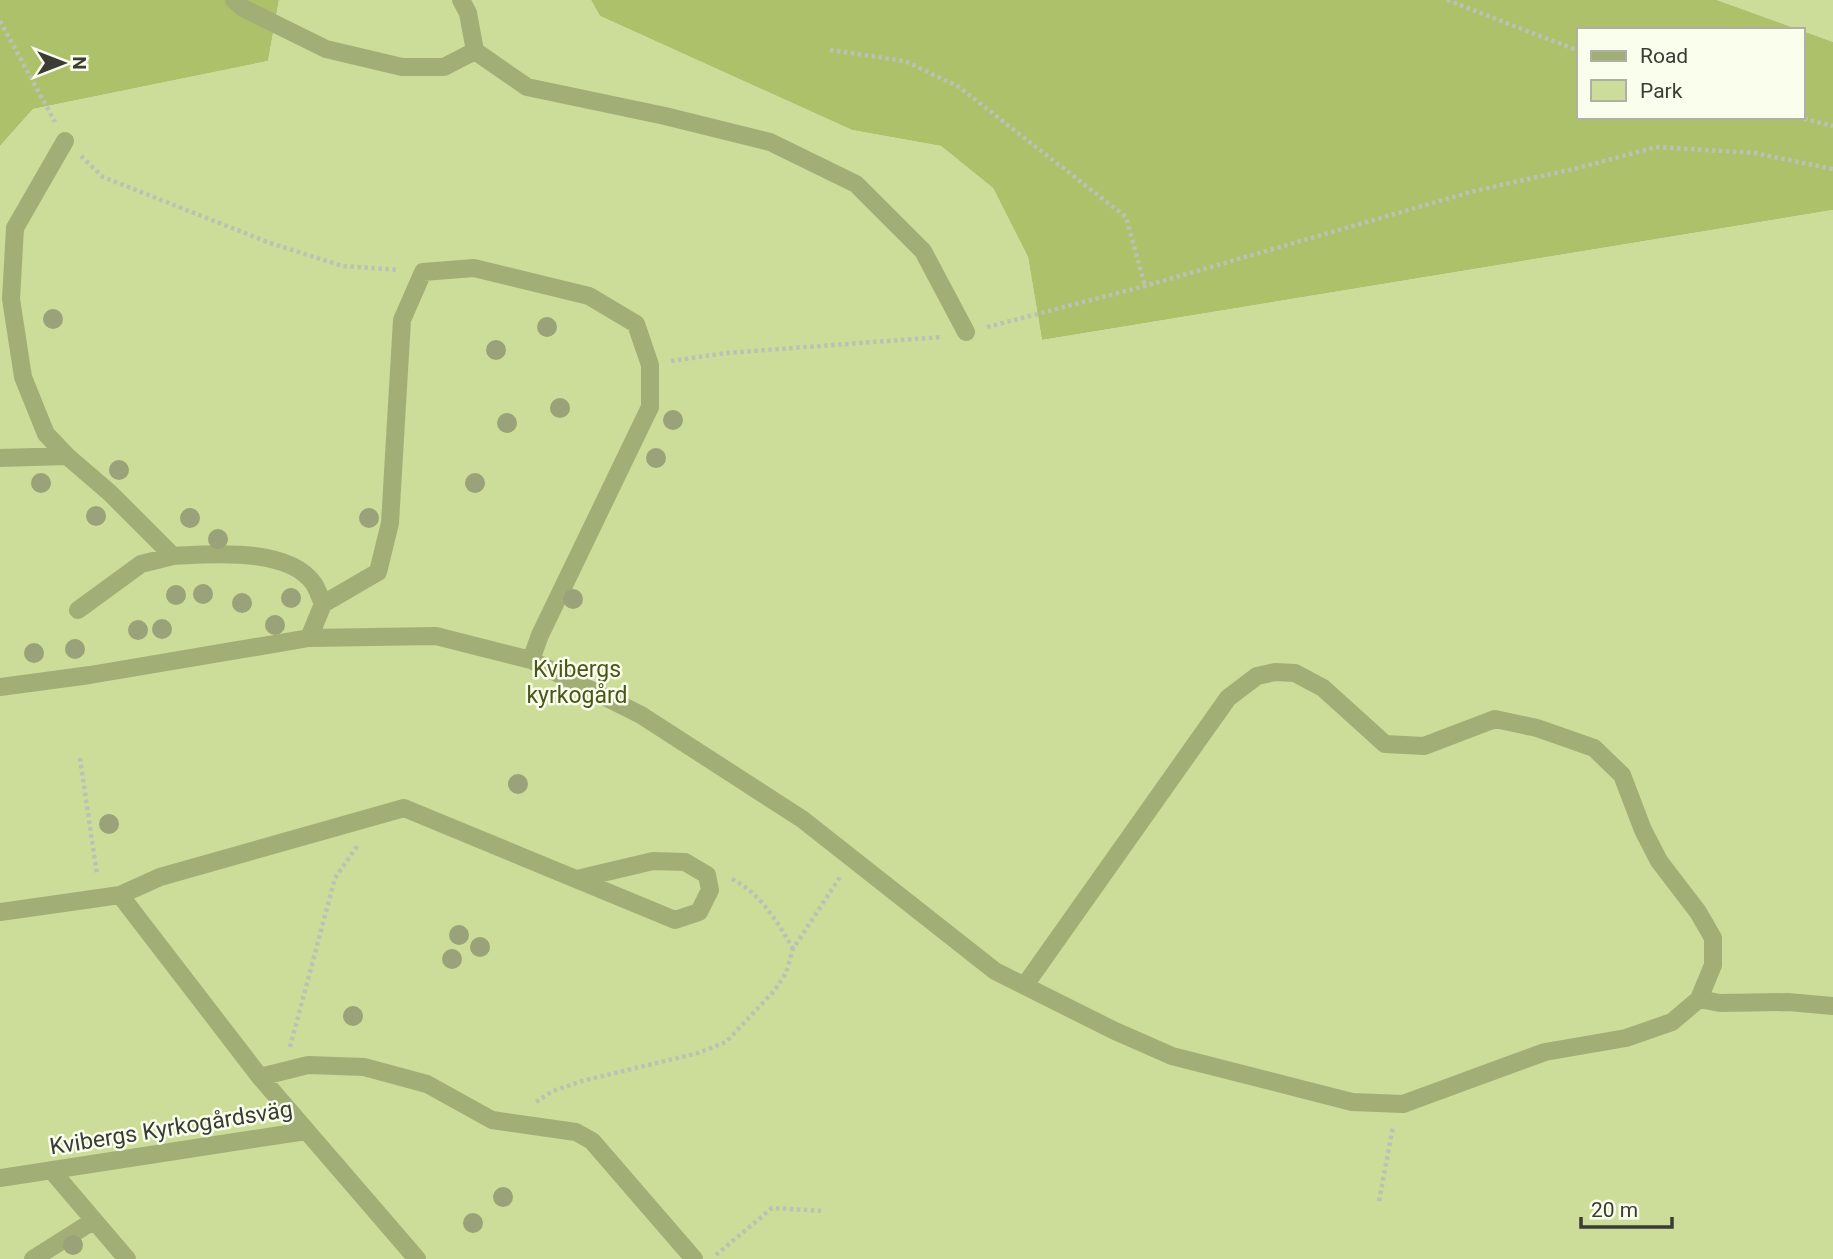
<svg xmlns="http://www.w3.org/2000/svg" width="1833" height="1259" viewBox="0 0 1833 1259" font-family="Roboto,sans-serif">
<rect width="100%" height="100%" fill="#f9feed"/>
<path fill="#cbdd98" d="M 279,0 L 591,0 L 600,16 L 852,130 L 941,146 L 993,188 L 1028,257 L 1042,340 L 1833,210 L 1833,1259 L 0,1259 L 0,146 L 33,109 L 268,61 Z
M 1717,0 L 1833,0 L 1833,42 Z"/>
<path fill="#acc16a" d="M 0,0 L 279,0 L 268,61 L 33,109 L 0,146 Z
M 591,0 L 1717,0 L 1800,30 L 1579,30 L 1579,117 L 1803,117 L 1803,31 L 1833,42 L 1833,210 L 1042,340 L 1028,257 L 993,188 L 941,146 L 852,130 L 600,16 Z"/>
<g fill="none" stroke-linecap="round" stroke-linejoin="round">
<path stroke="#bdc1b4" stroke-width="4.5" stroke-dasharray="3.5 3.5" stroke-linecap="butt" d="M 1447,0 L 1579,51
M 0,21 L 55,122
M 830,50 L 905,61 L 959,87 L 1126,217 L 1145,286
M 1797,117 L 1833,126
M 81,156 L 103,177 L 270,243 L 343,266 L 398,270
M 987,327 L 1145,286 L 1474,191 L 1578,168 L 1656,147 L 1755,153 L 1833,169
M 671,361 L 726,353 L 941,337
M 80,758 L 97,875
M 732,879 C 760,893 778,922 793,949
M 290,1047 L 335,878 L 358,845
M 536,1102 L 553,1091 L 582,1081 L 698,1053 L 726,1042 L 775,990 L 786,973 L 793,949 L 840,877
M 1379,1201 L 1393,1127
M 716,1255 L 772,1208 L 824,1211"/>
<path stroke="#a1af76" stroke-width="18" d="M 234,0 L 243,8 L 326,49 L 402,67 L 444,67 L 475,51
M 461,0 L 468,13 L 475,51 L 527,87 L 665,116 L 770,142 L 856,184 L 923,251 L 966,332
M 65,141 L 15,228 L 11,299 L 23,377 L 46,434 L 67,456 L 110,493 L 173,556 C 212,554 289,547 314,584 C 318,590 320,598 323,604
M 0,458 L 67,456
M 78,610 L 141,564 L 173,556
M 531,660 L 540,635 L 650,407 L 650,365 L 636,324 L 589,296 L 474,268 L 423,272 L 402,320 L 390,523 L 378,572 L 323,604 L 309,638 L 436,636 L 531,660 L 641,715 L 802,819 L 995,971 L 1115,1031 L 1172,1056 L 1352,1102 L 1403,1104 L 1545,1052 L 1626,1038 L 1672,1022 L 1699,999 L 1713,965 L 1713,938 L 1698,912 L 1659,861 L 1643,830 L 1622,775 L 1594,748 L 1537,728 L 1495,719 L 1424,746 L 1385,744 L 1323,688 L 1295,673 L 1275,672 L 1257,676 L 1228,698 L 1025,985
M 0,687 L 90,675 L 309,638
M 120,895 L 160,877 L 404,808 L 675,920 L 699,912 L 710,890 L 707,875 L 685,862 L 653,861 L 577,879
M 0,912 L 120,895 L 260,1077 L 417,1259
M 1699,999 L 1720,1003 L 1788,1002 L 1833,1006
M 260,1077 L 308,1065 L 364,1067 L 427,1084 L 492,1120 L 576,1132 L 592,1141 L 694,1259
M 52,1171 L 127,1259
M 0,1178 L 306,1131
M 33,1259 L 93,1221"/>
</g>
<g fill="#99a278">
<circle cx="53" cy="319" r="10"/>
<circle cx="547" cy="327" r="10"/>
<circle cx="496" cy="350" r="10"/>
<circle cx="560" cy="408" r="10"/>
<circle cx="673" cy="420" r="10"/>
<circle cx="507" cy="423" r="10"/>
<circle cx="656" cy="458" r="10"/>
<circle cx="119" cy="470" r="10"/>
<circle cx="41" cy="483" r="10"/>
<circle cx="475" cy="483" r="10"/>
<circle cx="96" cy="516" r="10"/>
<circle cx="190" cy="518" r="10"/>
<circle cx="369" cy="518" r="10"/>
<circle cx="218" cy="539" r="10"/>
<circle cx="203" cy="594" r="10"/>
<circle cx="176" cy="595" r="10"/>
<circle cx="291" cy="598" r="10"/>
<circle cx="573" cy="599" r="10"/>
<circle cx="242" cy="603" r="10"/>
<circle cx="275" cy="625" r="10"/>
<circle cx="162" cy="629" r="10"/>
<circle cx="138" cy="630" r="10"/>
<circle cx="75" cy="649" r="10"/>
<circle cx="34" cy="653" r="10"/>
<circle cx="518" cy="784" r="10"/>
<circle cx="109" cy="824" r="10"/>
<circle cx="459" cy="935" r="10"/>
<circle cx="480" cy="947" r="10"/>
<circle cx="452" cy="959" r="10"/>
<circle cx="353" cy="1016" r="10"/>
<circle cx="503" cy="1197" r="10"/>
<circle cx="473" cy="1223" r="10"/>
<circle cx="73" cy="1245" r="10"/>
</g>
<g text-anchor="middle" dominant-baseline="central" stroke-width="5" stroke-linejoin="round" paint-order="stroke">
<g font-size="23" fill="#4a5618" stroke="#f9feed">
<text x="577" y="669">Kvibergs<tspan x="577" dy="26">kyrkogård</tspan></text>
</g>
<g font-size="23" fill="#3a3c35" stroke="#f9feed">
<text transform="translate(171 1128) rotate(-9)">Kvibergs Kyrkogårdsväg</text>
</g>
</g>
<rect x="1577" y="28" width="228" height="91" fill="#f9feed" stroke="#adb0a3" stroke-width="2"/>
<rect x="1591" y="51" width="35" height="10" fill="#a1af76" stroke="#adb0a3" stroke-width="2"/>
<text x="1640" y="63" font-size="21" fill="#3a3c35">Road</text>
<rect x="1591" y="80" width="35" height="21" fill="#cbdd98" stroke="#adb0a3" stroke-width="2"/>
<text x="1640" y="98" font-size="21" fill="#3a3c35">Park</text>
<g transform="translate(63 63) rotate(90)" stroke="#f9feed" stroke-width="5" paint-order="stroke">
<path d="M0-5L12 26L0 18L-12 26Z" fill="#3a3c35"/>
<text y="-10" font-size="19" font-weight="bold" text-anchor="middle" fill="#3a3c35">N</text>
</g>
<path d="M1581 1217v10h91v-10" fill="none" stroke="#3a3c35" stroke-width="3.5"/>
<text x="1591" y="1217" font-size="21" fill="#3a3c35" stroke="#f9feed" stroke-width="5" paint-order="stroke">20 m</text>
</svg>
